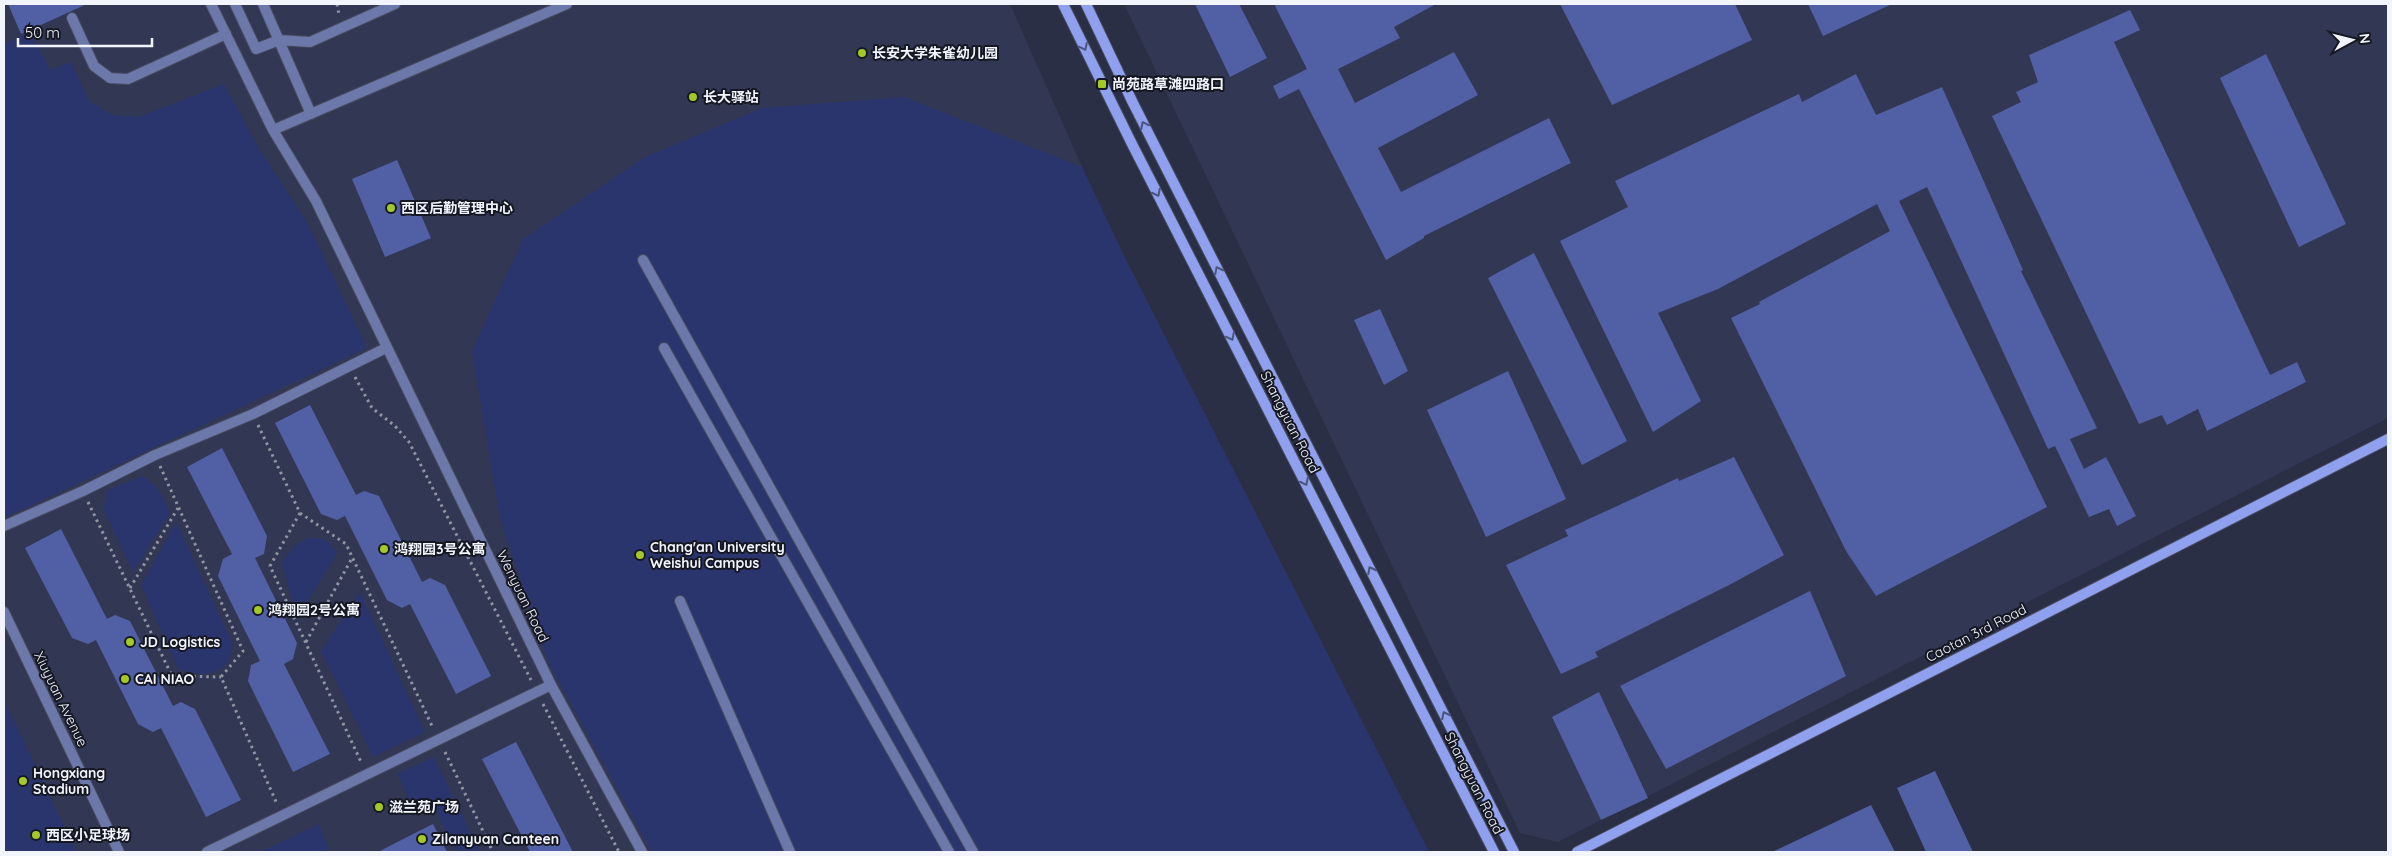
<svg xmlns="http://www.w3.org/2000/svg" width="2392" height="856" viewBox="0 0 2392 856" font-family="Quicksand,'Noto Sans SC',sans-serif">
<rect width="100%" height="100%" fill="#2a2f45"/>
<path fill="#323854" d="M 4,4 L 1010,4 L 1082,167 L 1125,258 L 1429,852 L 4,852 Z
M 1124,4 L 2386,4 L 2388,8 L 2388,418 L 1558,842 L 1520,833 Z"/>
<path fill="#2b356d" d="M 30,31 L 50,70 L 71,62 L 90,102 L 113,115 L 138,117 L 224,84 L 261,152 L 308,224 L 367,348 L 4,518 L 4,45 Z
M 904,97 L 1082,167 L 1125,258 L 1429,852 L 652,852 L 548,661 L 500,519 L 472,351 L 523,239 L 645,157 L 762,108 Z
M 142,476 C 158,484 163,497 170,513 L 133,572 L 104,510 L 108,490 Z
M 176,522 L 232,642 C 233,675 203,680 178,668 L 141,585 Z
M 310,538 L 324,539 L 338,552 L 299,615 L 293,604 L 282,562 L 295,545 Z
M 360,592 L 425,732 L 373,757 L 321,651 Z
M 4,699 L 76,852 L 4,852 Z
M 434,757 L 480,852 L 457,852 L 433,806 L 416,814 L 397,774 Z
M 319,824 L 329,850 L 324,852 L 260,852 Z"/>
<path fill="#515fa4" d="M 8,4 L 87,4 L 21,34 Z
M 1195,4 L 1239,4 L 1267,58 L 1230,77 Z
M 1274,4 L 1436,4 L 1394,27 L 1400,38 L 1338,69 L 1355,103 L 1454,52 L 1478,95 L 1378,148 L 1401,192 L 1549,118 L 1571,163 L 1424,236 L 1424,238 L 1386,260 L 1299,89 L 1279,99 L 1273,86 L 1307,69 Z
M 1560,4 L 1735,4 L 1752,40 L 1612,105 Z
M 1808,4 L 1892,4 L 1823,36 Z
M 2130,10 L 2140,30 L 2114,42 L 2270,375 L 2297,362 L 2306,382 L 2207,431 L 2198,409 L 2167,425 L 2162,415 L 2139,424 L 1992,116 L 2021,102 L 2016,92 L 2038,82 L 2029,55 Z
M 2266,54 L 2346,224 L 2299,247 L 2220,78 Z
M 1856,74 L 1876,115 L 1942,87 L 2023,270 L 2021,271 L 2097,428 L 2070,439 L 2084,469 L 2106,457 L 2136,516 L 2117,526 L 2109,509 L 2089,517 L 2055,446 L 2048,449 L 1927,187 L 1899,201 L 2047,507 L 1876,596 L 1846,551 L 1731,318 L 1760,304 L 1759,302 L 1890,231 L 1877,204 L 1718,289 L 1658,313 L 1701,401 L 1653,432 L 1560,241 L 1628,207 L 1615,181 L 1799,94 L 1802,102 Z
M 397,160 L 431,238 L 385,257 L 352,179 Z
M 1534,253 L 1627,441 L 1582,465 L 1488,278 Z
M 1380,309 L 1408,371 L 1384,385 L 1354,320 Z
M 1508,371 L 1566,499 L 1486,537 L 1427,410 Z
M 310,405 L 356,495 L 364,491 L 379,496 L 422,582 L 430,578 L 445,585 L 491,676 L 456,694 L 410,604 L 402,608 L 387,600 L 345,516 L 337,520 L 321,514 L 275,423 Z
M 222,448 L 267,536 L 264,554 L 255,558 L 297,643 L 293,659 L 284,664 L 330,754 L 293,772 L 248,681 L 251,665 L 260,661 L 218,576 L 223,559 L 232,554 L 187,467 Z
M 1734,457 L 1784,555 L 1733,583 L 1595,652 L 1598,657 L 1561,674 L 1506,565 L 1568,536 L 1565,530 L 1678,478 L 1679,481 Z
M 61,529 L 107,619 L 115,615 L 130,621 L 173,706 L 181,702 L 195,709 L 241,800 L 206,817 L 161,728 L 153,732 L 138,724 L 96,640 L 88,644 L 72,638 L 25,548 Z
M 1810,591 L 1846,676 L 1666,769 L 1620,686 Z
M 1599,692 L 1648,798 L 1601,820 L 1552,717 Z
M 516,742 L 573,852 L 530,852 L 482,759 Z
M 1935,771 L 1973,852 L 1926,852 L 1897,788 Z
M 1871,805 L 1895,852 L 1772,852 Z
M 433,824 L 447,852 L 378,852 L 415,833 Z"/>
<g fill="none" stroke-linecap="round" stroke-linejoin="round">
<defs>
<path id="lane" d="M 72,18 L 94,66 L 110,78 L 128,79 L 226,34
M 643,260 L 973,852"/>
<path id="street" d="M 211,4 L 273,130 L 316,201 L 551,685 L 642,852
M 235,4 L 256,49 L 279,40 L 310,42 L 395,4
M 263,4 L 311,114
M 273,130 L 567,4
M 664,348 L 949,852
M 4,526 L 83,491 L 155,455 L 253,414 L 386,348
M 680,601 L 790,852
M 4,612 L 119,852
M 207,852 L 551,685"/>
<path id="secondary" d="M 1063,4 L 1132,144 L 1494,852
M 1086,4 L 1133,103 L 1514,852
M 1577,852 L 2388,439"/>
</defs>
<use href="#lane" stroke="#464b5f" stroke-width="12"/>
<use href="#street" stroke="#464b5f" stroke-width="12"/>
<use href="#secondary" stroke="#464b5f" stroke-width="12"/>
<path stroke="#9195a3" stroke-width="3" stroke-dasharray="2.5 4" stroke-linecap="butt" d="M 337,4 L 339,15
M 355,377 L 372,408 L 395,426 L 409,442 L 531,680
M 258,425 L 300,513 L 346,544 L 433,728
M 160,466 L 243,651 L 221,677 L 277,804
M 88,502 L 172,676 L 221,677
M 300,513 L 270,566 L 361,762
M 130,588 L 178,508
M 306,642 L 352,558
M 543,704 L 619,852
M 445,752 L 493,852"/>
<use href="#lane" stroke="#6c78a9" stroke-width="10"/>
<use href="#street" stroke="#6c78a9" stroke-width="10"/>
<use href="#secondary" stroke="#8ea0ee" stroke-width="10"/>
</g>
<defs><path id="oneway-chevron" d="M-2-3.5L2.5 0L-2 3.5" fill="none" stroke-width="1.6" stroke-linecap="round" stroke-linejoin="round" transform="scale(1.25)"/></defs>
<g stroke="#4b557e">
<use href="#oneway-chevron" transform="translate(1084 47) rotate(64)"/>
<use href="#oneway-chevron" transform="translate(1144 125) rotate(-117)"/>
<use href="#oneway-chevron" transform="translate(1157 193) rotate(63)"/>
<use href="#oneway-chevron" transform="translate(1218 270) rotate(-117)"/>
<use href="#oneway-chevron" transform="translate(1231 337) rotate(63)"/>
<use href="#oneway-chevron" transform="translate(1305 482) rotate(63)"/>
<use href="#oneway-chevron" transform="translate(1371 570) rotate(-117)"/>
<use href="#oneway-chevron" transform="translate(1445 715) rotate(-117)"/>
</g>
<g fill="#a2c928" stroke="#151822" stroke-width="2">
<circle cx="862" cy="53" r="5"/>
<rect x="1097" y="79" width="10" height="10" rx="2.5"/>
<circle cx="693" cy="97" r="5"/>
<circle cx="391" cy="208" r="5"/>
<circle cx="384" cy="549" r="5"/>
<circle cx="640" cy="555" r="5"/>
<circle cx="258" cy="610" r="5"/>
<circle cx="130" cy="642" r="5"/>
<circle cx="125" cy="679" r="5"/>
<circle cx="23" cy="781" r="5"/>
<circle cx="379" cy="807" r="5"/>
<circle cx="36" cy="835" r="5"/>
<circle cx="422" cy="839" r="5"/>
</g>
<g text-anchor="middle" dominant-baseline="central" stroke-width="4" stroke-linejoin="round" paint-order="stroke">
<g font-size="14" font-weight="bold" fill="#f2f5fd" stroke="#151822" text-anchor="start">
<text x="872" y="53">长安大学朱雀幼儿园</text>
<text x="1112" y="84">尚苑路草滩四路口</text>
<text x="703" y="97">长大驿站</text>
<text x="401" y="208">西区后勤管理中心</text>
<text x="650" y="547">Chang'an University<tspan x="650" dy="16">Weishui Campus</tspan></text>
<text x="394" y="549">鸿翔园3号公寓</text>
<text x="268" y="610">鸿翔园2号公寓</text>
<text x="140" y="642">JD Logistics</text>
<text x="135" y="679">CAI NIAO</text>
<text x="33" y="773">Hongxiang<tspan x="33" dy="16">Stadium</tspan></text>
<text x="389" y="807">滋兰苑广场</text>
<text x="46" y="835">西区小足球场</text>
<text x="432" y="839">Zilanyuan Canteen</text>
</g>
<g font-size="14" fill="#f2f5fd" stroke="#151822">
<text transform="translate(1290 422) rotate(63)">Shangyuan Road</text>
<text transform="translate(523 596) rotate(64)">Wenyuan Road</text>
<text transform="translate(1976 633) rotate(-27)">Caotan 3rd Road</text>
<text transform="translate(61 699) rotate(64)">Xiuyuan Avenue</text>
<text transform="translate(1474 783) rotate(63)">Shangyuan Road</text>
</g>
</g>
<rect width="2392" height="856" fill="none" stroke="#f2f5fd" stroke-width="10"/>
<g transform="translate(2352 40) rotate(83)" stroke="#151822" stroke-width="4" paint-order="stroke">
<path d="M0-4L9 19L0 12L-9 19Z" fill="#f2f5fd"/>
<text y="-8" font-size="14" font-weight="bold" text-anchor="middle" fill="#f2f5fd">N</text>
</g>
<path d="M18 38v8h134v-8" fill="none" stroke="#f2f5fd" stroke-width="2.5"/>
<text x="25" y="38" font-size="15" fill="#f2f5fd" stroke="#151822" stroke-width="4" paint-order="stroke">50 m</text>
</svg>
